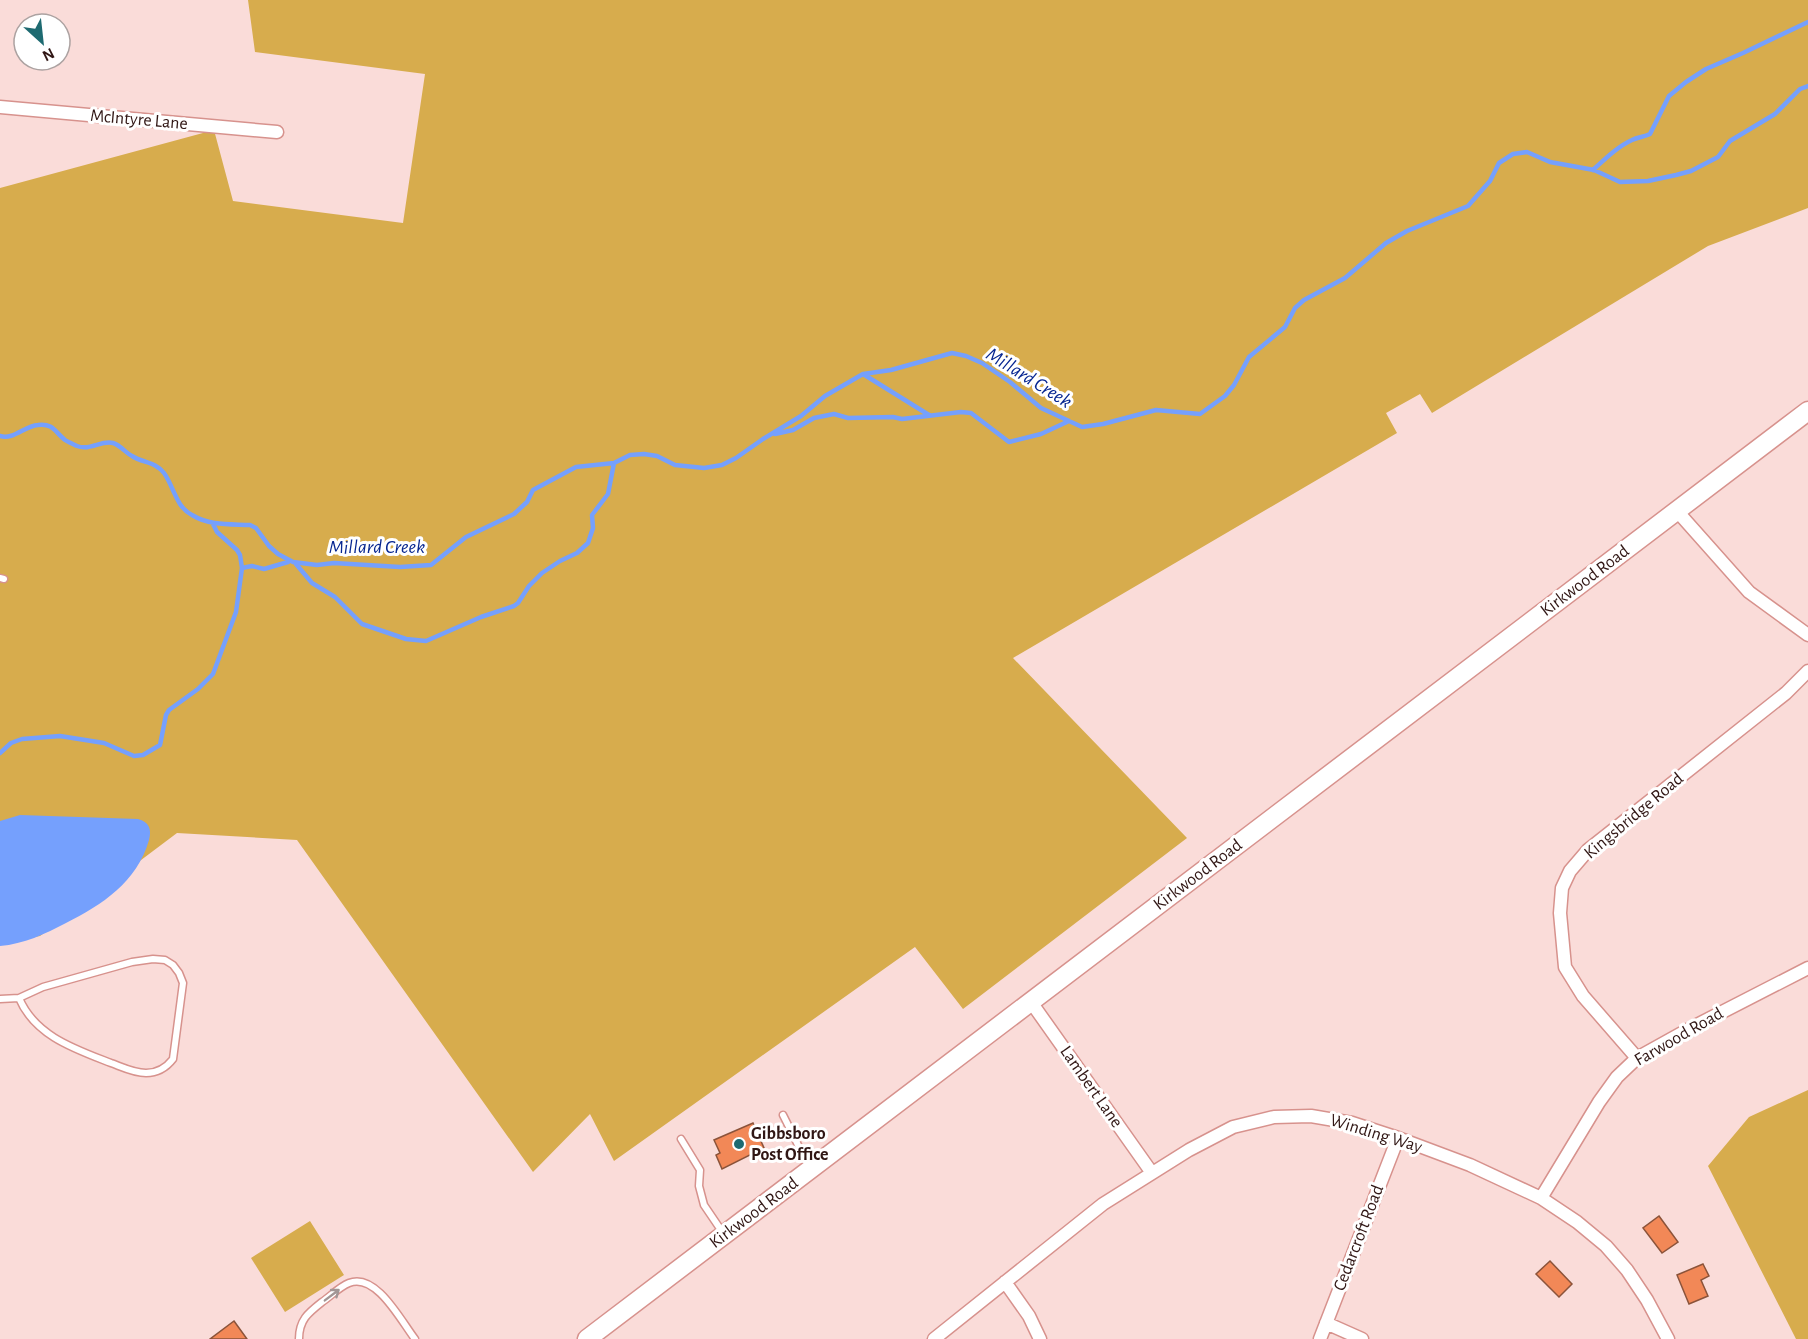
<svg xmlns="http://www.w3.org/2000/svg" width="1808" height="1339" viewBox="0 0 1808 1339" font-family="'Alegreya Sans',sans-serif">
<rect width="100%" height="100%" fill="#fadcd9"/>
<path fill="#d7ac4d" d="M 248,0 L 1808,0 L 1808,208 L 1708,246 L 1432,413 L 1420,394 L 1386,413 L 1397,433 L 1013,658 L 1187,838 L 963,1009 L 915,947 L 614,1161 L 590,1114 L 533,1172 L 297,840 L 177,833 L 40,936 L 0,944 L 0,188 L 214,130 L 233,201 L 403,223 L 425,74 L 255,52 Z
M 1808,1090 L 1808,1339 L 1796,1339 L 1708,1166 L 1749,1117 Z
M 310,1221 L 344,1275 L 285,1312 L 251,1258 Z"/>
<path fill="#75a0fd" d="M 20,815 L 138,819 C 149,822 152,829 149,840 C 137,882 102,905 66,923 C 45,934 24,944 0,946 L 0,821 Z"/>
<g fill="none" stroke-linecap="round" stroke-linejoin="round">
<path stroke="#75a0fd" stroke-width="4.5" d="M 1593,170 C 1605,159 1617,147 1632,140 C 1638,137 1644,137 1650,134 L 1669,96 L 1686,82 L 1706,69 L 1743,53 L 1808,22
M 863,374 L 929,415
M 775,434 L 793,430 L 814,418 L 834,414 L 848,418 L 893,417 L 902,419 L 961,412 L 971,413 L 1009,442 L 1041,434 L 1069,421
M 0,436 C 14,440 24,426 38,425 C 53,423 55,432 65,440 C 68,442 73,444 77,446 C 90,451 101,440 113,443 C 120,445 126,453 132,456 C 143,463 156,462 164,473 C 174,487 176,507 192,515 C 210,526 230,524 250,525 L 256,528 L 269,546 L 278,554 L 293,562 L 317,565 L 334,563 L 400,567 L 431,565 L 466,537 L 514,514 L 527,502 L 533,490 L 576,467 L 614,463 L 630,455 L 644,454 L 657,456 L 675,465 L 704,468 L 722,465 L 736,458 L 763,439 L 801,416 L 825,396 L 863,374 L 891,370 L 952,353 L 966,356 L 982,363 L 1010,382 L 1041,408 L 1082,427 L 1103,424 L 1156,410 L 1200,414 L 1225,396 L 1234,385 L 1249,357 L 1285,327 L 1295,308 L 1304,300 L 1345,278 L 1386,243 L 1407,231 L 1468,206 L 1490,181 L 1499,163 L 1513,154 L 1527,152 L 1550,162 L 1594,170 L 1620,182 L 1648,181 L 1676,175 L 1691,171 L 1718,157 L 1730,141 L 1775,114 L 1800,89 L 1808,86
M 296,564 L 312,583 L 335,597 L 362,624 L 406,639 L 426,641 L 481,617 L 514,606 L 518,603 L 529,586 L 542,573 L 560,561 L 577,553 L 588,543 L 593,528 L 592,515 L 608,494 L 614,463
M 242,568 L 252,566 L 264,569 L 288,562
M 0,753 L 11,743 L 22,739 L 60,736 L 104,743 L 134,756 L 143,755 L 160,745 L 166,715 L 169,710 L 198,689 L 213,674 L 236,612 L 242,568 L 240,555 L 237,550 L 217,532 L 213,524"/>
</g>
<path fill="#f28857" stroke="#8b533a" stroke-width="1.5" d="M 753,1123 L 764,1148 L 722,1169 L 716,1155 L 720,1153 L 714,1140 Z
M 1659,1216 L 1678,1242 L 1662,1253 L 1643,1228 Z
M 1550,1261 L 1572,1284 L 1559,1297 L 1536,1274 Z
M 1703,1264 L 1709,1276 L 1701,1280 L 1708,1296 L 1689,1304 L 1677,1275 Z
M 234,1321 L 247,1339 L 210,1339 Z"/>
<g fill="none" stroke-linecap="round" stroke-linejoin="round">
<defs>
<path id="lane" d="M 0,578 L 4,579
M 0,999 L 19,998 L 43,987 L 132,962 L 153,959 L 165,960 L 173,965 L 179,973 L 183,983 L 173,1059 C 166,1068 158,1073 146,1073 C 134,1073 122,1067 111,1063 C 75,1049 35,1036 19,998
M 783,1115 L 809,1167
M 681,1139 L 700,1170 L 699,1186 L 704,1205 L 723,1233
M 299,1339 C 299,1320 308,1313 322,1302 C 331,1296 339,1287 349,1283 C 376,1272 401,1321 415,1339"/>
<path id="street" d="M 0,107 L 277,132
M 1677,511 L 1749,592 L 1808,635
M 1031,1002 L 1152,1173
M 1637,1058 L 1583,996 L 1565,967 L 1560,913 L 1562,888 L 1570,871 L 1588,850 L 1786,693 L 1808,671
M 1541,1198 L 1599,1102 L 1617,1077 L 1637,1058 L 1691,1028 L 1808,968
M 1005,1282 L 1029,1316 L 1040,1339
M 1326,1323 L 1362,1339
M 934,1339 L 1103,1204 L 1189,1150 L 1233,1127 L 1274,1117 L 1311,1116 L 1352,1123 L 1398,1138 L 1470,1165 L 1541,1198 L 1577,1222 L 1606,1246 L 1627,1270 L 1647,1300 L 1668,1339
M 1320,1339 L 1398,1138"/>
<path id="secondary" d="M 587,1339 L 1808,411"/>
</defs>
<use href="#lane" stroke="#d7928d" stroke-width="9"/>
<use href="#street" stroke="#d7928d" stroke-width="15"/>
<use href="#secondary" stroke="#d7928d" stroke-width="21"/>
<use href="#lane" stroke="#fff" stroke-width="6"/>
<use href="#street" stroke="#fff" stroke-width="12"/>
<use href="#secondary" stroke="#fff" stroke-width="18"/>
</g>
<defs><path id="oneway-shaft" d="M-6 0H5M1.5-3L5.5 0L1.5 3" fill="none" stroke-width="1.6" stroke-linecap="round" stroke-linejoin="round" transform="scale(1.5)"/></defs>
<use stroke="#a29695" href="#oneway-shaft" transform="translate(332 1295) rotate(-37)"/>
<circle fill="#1e6a71" stroke="#fff" stroke-width="2" cx="739" cy="1144" r="6"/>
<g text-anchor="middle" dominant-baseline="central" stroke-width="6" stroke-linejoin="round" paint-order="stroke">
<g font-size="18" fill="#301614" stroke="#fff">
<text transform="translate(139 120) rotate(5)">McIntyre Lane</text>
<text transform="translate(1585 581) rotate(-37)">Kirkwood Road</text>
<text transform="translate(1634 816) rotate(-40)">Kingsbridge Road</text>
<text transform="translate(1198 875) rotate(-37)">Kirkwood Road</text>
<text transform="translate(1679 1037) rotate(-30)">Farwood Road</text>
<text transform="translate(1091 1087) rotate(55)">Lambert Lane</text>
<text transform="translate(1376 1134) rotate(17)">Winding Way</text>
<text transform="translate(754 1213) rotate(-37)">Kirkwood Road</text>
<text transform="translate(1359 1238) rotate(-69)">Cedarcroft Road</text>
</g>
<g font-size="18" font-weight="bold" fill="#301614" stroke="#fff" text-anchor="start">
<text x="751" y="1134">Gibbsboro<tspan x="751" dy="21">Post Office</tspan></text>
</g>
<g font-size="20" font-style="italic" fill="#072690" stroke="#fff">
<text transform="translate(1029 378) rotate(32)">Millard Creek</text>
<text x="377" y="547">Millard Creek</text>
</g>
</g>
<g transform="translate(42 42) rotate(153)"><circle r="28" fill="#ffffff" stroke="#aca2a1" stroke-width="1.5"/>
<path d="M0-4.5L10 22L0 15L-10 22Z" fill="#1e6a71"/>
<text y="-9" font-size="16" font-weight="bold" text-anchor="middle" fill="#301614">N</text>
</g>
</svg>
